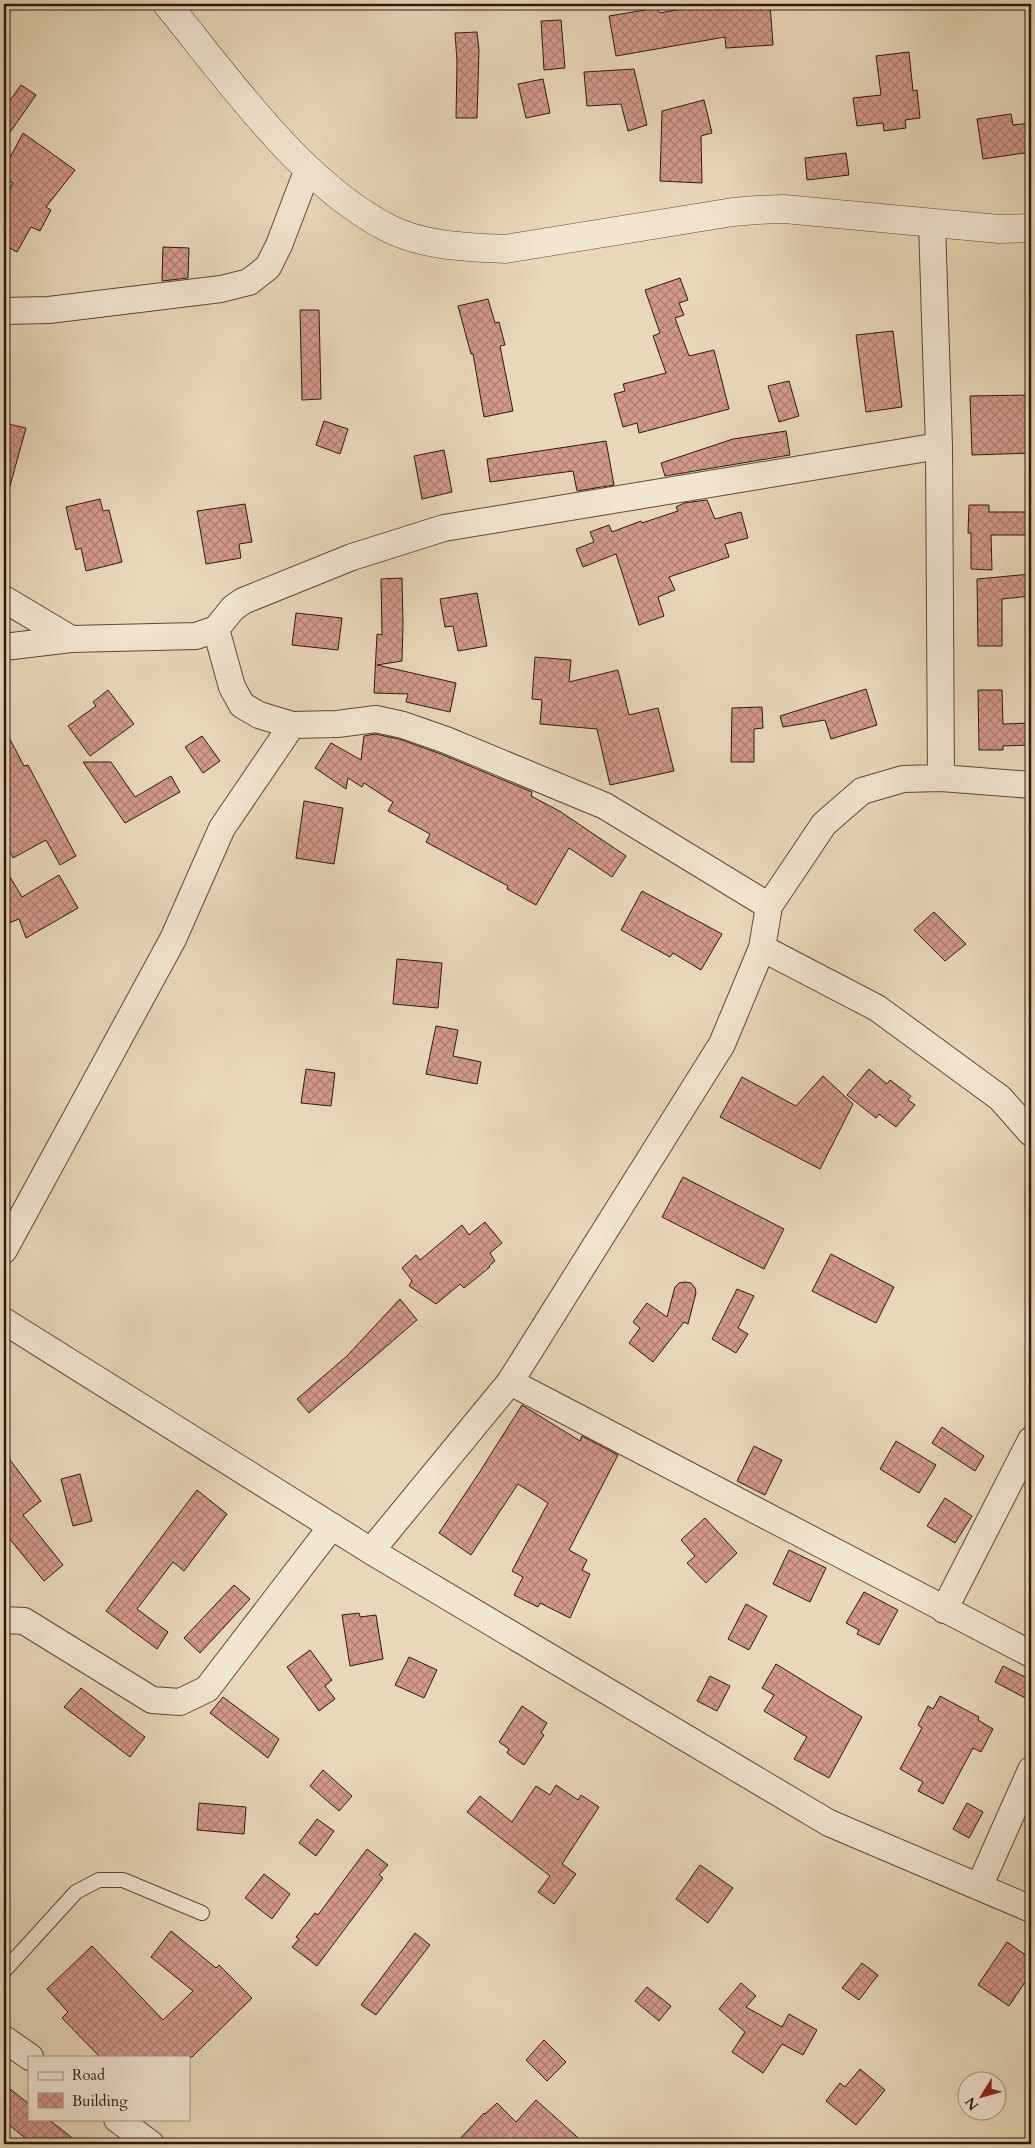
<svg xmlns="http://www.w3.org/2000/svg" width="1035" height="2148" viewBox="0 0 1035 2148" font-family="Cardo,serif">
<defs>
<pattern id="building-cross-hatch" width="8" height="8" patternUnits="userSpaceOnUse" patternTransform="scale(1.25)"><rect width="8" height="8" fill="#d39a8b"/><path d="M0 0l8 8M0 8l8-8" fill="none" stroke="#ac7d70"/></pattern>
</defs>
<rect width="100%" height="100%" fill="#e9d8b8"/>
<filter id="stains"><feTurbulence type="fractalNoise" baseFrequency=".004" numOctaves="4"/><feColorMatrix values="0 0 0 0 .2 0 0 0 0 .09 0 0 0 0 .02 0 0 0 .5 -.17"/></filter>
<radialGradient id="worn" r=".72"><stop offset=".6" stop-color="#630" stop-opacity="0"/><stop offset="1" stop-color="#630" stop-opacity=".3"/></radialGradient>
<path fill="url(#building-cross-hatch)" stroke="#2f190e" d="M 696,4 L 770,4 L 773,45 L 726,48 L 725,37 L 616,56 L 609,16 L 657,8 L 660,13 L 697,6 Z
M 561,20 L 565,68 L 544,70 L 541,21 Z
M 477,32 L 479,50 L 477,118 L 456,118 L 457,61 L 455,33 Z
M 909,52 L 913,91 L 917,90 L 920,118 L 905,120 L 906,128 L 884,131 L 883,123 L 857,126 L 853,98 L 881,95 L 876,56 Z
M 634,69 L 647,125 L 628,131 L 621,104 L 587,106 L 584,72 Z
M 543,79 L 550,113 L 526,118 L 518,84 Z
M 21,85 L 36,95 L 4,141 L 4,109 Z
M 704,100 L 712,133 L 701,136 L 702,183 L 660,181 L 662,111 Z
M 1011,114 L 1013,125 L 1031,123 L 1031,152 L 983,159 L 977,119 Z
M 23,133 L 75,170 L 46,207 L 51,210 L 40,231 L 31,227 L 17,252 L 4,245 L 4,199 L 13,183 L 4,178 L 4,169 Z
M 846,153 L 849,175 L 807,180 L 805,158 Z
M 163,247 L 189,248 L 188,278 L 162,281 Z
M 680,278 L 688,300 L 679,303 L 684,315 L 675,318 L 689,356 L 714,350 L 729,409 L 639,433 L 637,423 L 623,427 L 614,394 L 625,391 L 623,384 L 666,373 L 653,336 L 660,333 L 645,290 Z
M 488,299 L 495,323 L 499,322 L 505,345 L 500,346 L 513,411 L 484,417 L 473,354 L 471,354 L 458,306 Z
M 300,310 L 319,310 L 321,399 L 302,400 Z
M 893,331 L 902,407 L 866,412 L 856,335 Z
M 789,381 L 799,416 L 779,422 L 768,386 Z
M 1031,395 L 1031,453 L 972,455 L 970,396 Z
M 324,421 L 348,429 L 340,454 L 316,445 Z
M 4,423 L 26,428 L 10,486 L 4,486 Z
M 786,431 L 790,455 L 665,476 L 661,463 L 733,439 Z
M 606,441 L 614,485 L 577,491 L 573,471 L 490,482 L 487,459 Z
M 444,450 L 452,492 L 422,499 L 414,456 Z
M 100,499 L 103,511 L 109,510 L 122,562 L 86,571 L 81,548 L 76,550 L 66,507 Z
M 707,500 L 715,519 L 741,512 L 748,538 L 725,544 L 729,557 L 669,577 L 675,590 L 658,597 L 664,616 L 639,625 L 616,554 L 583,567 L 576,549 L 594,542 L 590,532 L 609,525 L 612,532 L 641,521 L 642,523 L 678,511 L 676,507 L 684,503 Z
M 245,504 L 252,542 L 239,544 L 241,558 L 206,564 L 197,511 Z
M 969,505 L 989,505 L 989,512 L 1031,512 L 1031,535 L 991,535 L 992,570 L 971,569 L 971,533 L 968,533 Z
M 1031,574 L 1031,596 L 1002,599 L 1002,646 L 978,646 L 977,579 Z
M 402,578 L 403,623 L 402,661 L 377,665 L 456,683 L 450,712 L 406,702 L 408,694 L 374,693 L 377,634 L 382,635 L 381,579 Z
M 477,593 L 487,646 L 458,651 L 453,626 L 445,627 L 440,599 Z
M 296,613 L 342,618 L 338,650 L 292,645 Z
M 535,657 L 571,660 L 569,682 L 618,670 L 629,715 L 658,708 L 674,771 L 610,785 L 597,729 L 540,724 L 542,700 L 532,699 Z
M 866,689 L 877,725 L 831,739 L 825,720 L 783,727 L 780,716 Z
M 108,690 L 134,724 L 90,756 L 68,726 L 96,706 L 93,702 Z
M 978,690 L 1002,690 L 1003,724 L 1031,723 L 1031,745 L 1003,746 L 1003,750 L 979,750 Z
M 762,707 L 763,728 L 754,729 L 754,762 L 731,762 L 732,708 Z
M 4,728 L 24,766 L 28,765 L 76,856 L 60,865 L 46,840 L 13,858 L 4,840 Z
M 375,734 L 399,739 L 441,754 L 532,792 L 531,796 L 561,812 L 626,856 L 612,877 L 569,848 L 536,905 L 507,889 L 508,886 L 426,842 L 430,834 L 388,811 L 393,802 L 364,783 L 362,787 L 348,778 L 346,789 L 315,768 L 331,743 L 361,760 L 364,736 Z
M 202,736 L 220,761 L 203,773 L 185,747 Z
M 83,762 L 111,762 L 135,797 L 171,776 L 180,792 L 125,823 Z
M 304,801 L 343,808 L 334,864 L 296,858 Z
M 4,867 L 22,897 L 59,875 L 78,908 L 26,938 L 19,919 L 4,925 Z
M 642,891 L 722,934 L 701,970 L 673,953 L 670,957 L 621,930 Z
M 934,912 L 966,944 L 945,961 L 914,930 Z
M 397,959 L 442,963 L 438,1008 L 393,1004 Z
M 436,1026 L 458,1030 L 453,1056 L 481,1062 L 477,1084 L 426,1074 Z
M 306,1069 L 335,1073 L 331,1106 L 301,1103 Z
M 869,1069 L 887,1084 L 890,1080 L 911,1096 L 908,1100 L 915,1105 L 896,1127 L 879,1114 L 876,1118 L 847,1095 Z
M 823,1076 L 853,1104 L 820,1169 L 720,1117 L 742,1077 L 796,1106 Z
M 683,1177 L 784,1229 L 764,1269 L 662,1217 Z
M 485,1222 L 502,1243 L 490,1253 L 495,1261 L 489,1266 L 490,1267 L 464,1288 L 460,1284 L 436,1304 L 409,1286 L 412,1281 L 402,1268 L 416,1255 L 420,1260 L 462,1225 L 469,1235 Z
M 831,1254 L 894,1287 L 876,1323 L 812,1291 Z
M 685,1282 L 691,1283 L 695,1288 L 696,1293 L 688,1324 L 684,1322 L 653,1362 L 629,1343 L 640,1328 L 633,1322 L 647,1303 L 667,1317 L 675,1287 L 679,1283 Z
M 737,1289 L 754,1296 L 738,1328 L 748,1334 L 736,1353 L 712,1339 Z
M 400,1299 L 417,1320 L 309,1413 L 297,1399 L 347,1356 Z
M 522,1405 L 580,1441 L 582,1436 L 618,1455 L 569,1550 L 587,1560 L 582,1570 L 590,1574 L 570,1618 L 540,1603 L 538,1607 L 514,1595 L 523,1577 L 512,1571 L 548,1503 L 518,1484 L 471,1555 L 439,1533 L 479,1473 Z
M 942,1427 L 984,1456 L 975,1471 L 932,1443 Z
M 896,1441 L 936,1465 L 919,1493 L 880,1469 Z
M 754,1446 L 782,1460 L 765,1495 L 737,1481 Z
M 4,1452 L 41,1501 L 23,1515 L 63,1565 L 44,1581 L 4,1532 Z
M 80,1474 L 92,1521 L 73,1526 L 61,1479 Z
M 197,1490 L 227,1514 L 184,1571 L 173,1562 L 137,1609 L 168,1632 L 157,1649 L 106,1611 Z
M 945,1498 L 972,1516 L 955,1543 L 927,1526 Z
M 705,1518 L 737,1553 L 706,1583 L 687,1563 L 695,1556 L 681,1540 Z
M 789,1550 L 826,1568 L 810,1602 L 773,1584 Z
M 234,1585 L 250,1599 L 200,1653 L 184,1638 Z
M 864,1592 L 898,1610 L 879,1645 L 857,1634 L 859,1630 L 846,1623 Z
M 746,1604 L 767,1616 L 749,1650 L 728,1639 Z
M 359,1613 L 360,1617 L 376,1615 L 383,1659 L 350,1666 L 342,1615 Z
M 310,1650 L 332,1680 L 325,1686 L 335,1699 L 319,1711 L 287,1667 Z
M 409,1657 L 437,1670 L 424,1698 L 395,1685 Z
M 776,1664 L 862,1717 L 829,1778 L 794,1759 L 807,1737 L 764,1711 L 774,1695 L 762,1688 Z
M 1003,1666 L 1031,1680 L 1031,1701 L 995,1682 Z
M 710,1676 L 730,1686 L 717,1711 L 697,1701 Z
M 81,1688 L 145,1737 L 130,1757 L 64,1707 Z
M 940,1696 L 979,1717 L 978,1720 L 993,1729 L 981,1752 L 973,1748 L 943,1804 L 918,1791 L 923,1782 L 900,1769 L 922,1728 L 918,1725 L 928,1706 L 933,1709 Z
M 223,1697 L 279,1739 L 268,1758 L 210,1713 Z
M 522,1706 L 547,1723 L 541,1733 L 544,1735 L 524,1765 L 507,1753 L 509,1749 L 499,1742 Z
M 323,1770 L 352,1796 L 339,1811 L 310,1786 Z
M 556,1785 L 578,1800 L 581,1795 L 599,1807 L 562,1864 L 576,1874 L 554,1904 L 538,1892 L 550,1876 L 467,1812 L 480,1796 L 512,1822 L 536,1786 L 550,1795 Z
M 199,1803 L 246,1807 L 244,1834 L 197,1830 Z
M 967,1803 L 983,1812 L 969,1838 L 953,1829 Z
M 317,1819 L 334,1831 L 316,1856 L 299,1843 Z
M 367,1849 L 388,1865 L 379,1875 L 383,1878 L 317,1966 L 292,1947 L 299,1939 L 296,1937 L 315,1913 L 318,1915 Z
M 700,1865 L 733,1888 L 708,1923 L 676,1899 Z
M 264,1874 L 290,1894 L 272,1919 L 245,1898 Z
M 171,1931 L 216,1968 L 219,1965 L 252,1998 L 192,2057 L 100,2057 L 62,2018 L 68,2012 L 47,1989 L 92,1946 L 163,2020 L 193,1991 L 151,1957 Z
M 415,1933 L 430,1945 L 376,2015 L 361,2005 Z
M 1007,1942 L 1031,1959 L 1031,1973 L 1009,2006 L 978,1985 Z
M 862,1963 L 878,1975 L 859,2000 L 842,1988 Z
M 741,1983 L 756,1996 L 746,2007 L 782,2027 L 789,2014 L 817,2030 L 803,2055 L 782,2044 L 763,2073 L 732,2052 L 745,2032 L 719,2009 Z
M 647,1987 L 671,2006 L 659,2021 L 635,2001 Z
M 544,2040 L 566,2062 L 547,2081 L 526,2060 Z
M 860,2069 L 885,2090 L 856,2125 L 826,2101 L 840,2083 L 845,2087 Z
M 4,2084 L 29,2104 L 29,2119 L 48,2119 L 80,2144 L 33,2144 L 4,2121 Z
M 536,2100 L 585,2144 L 455,2144 L 484,2113 L 485,2114 L 497,2103 L 516,2122 Z"/>
<g fill="none" stroke-linecap="round" stroke-linejoin="round">
<defs>
<path id="service" d="M 4,1971 L 76,1892 L 99,1880 L 123,1880 L 202,1913"/>
<path id="minor" d="M 932,223 L 939,446 L 941,778
M 4,311 L 49,310 L 221,289 L 249,282 L 268,267 L 279,245 L 308,169
M 4,599 L 71,639
M 216,629 L 232,687 L 242,705 L 259,715 L 292,725 L 337,724 L 376,719 L 403,725 L 446,740 L 605,806 L 769,906
M 4,647 L 71,639 L 196,636 L 216,629 L 233,608 L 243,601 L 352,557 L 444,528 L 939,446
M 762,948 L 877,1008 L 1000,1098 L 1031,1133
M 4,1250 L 173,939 L 222,828 L 292,725
M 4,1321 L 371,1551 L 829,1823 L 1031,1909
M 510,1382 L 1031,1654
M 371,1551 L 510,1382 L 722,1044 L 762,948 L 769,906 L 824,824 L 862,791 L 903,779 L 941,778 L 1031,785
M 944,1610 L 1031,1440
M 4,1620 L 24,1621 L 152,1700 L 180,1702 L 207,1689 L 332,1526
M 979,1887 L 1031,1770
M 4,2039 L 30,2057
M 117,2119 L 151,2144"/>
<path id="tertiary" d="M 167,4 C 228,79 302,185 390,229 C 424,246 467,247 505,249 L 733,212 L 757,210 L 784,209 L 999,229 L 1031,228"/>
</defs>
<use href="#service" stroke="#5e4938" stroke-width="16"/>
<use href="#minor" stroke="#5e4938" stroke-width="28"/>
<use href="#tertiary" stroke="#5e4938" stroke-width="29"/>
<use href="#service" stroke="#f1e6d1" stroke-width="14"/>
<use href="#minor" stroke="#f1e6d1" stroke-width="26"/>
<use href="#tertiary" stroke="#f1e6d1" stroke-width="28"/>
</g>
<rect width="1035" height="2148" fill="none" stroke="#e9d8b8" stroke-width="20"/>
<rect x="5" y="5" width="1025" height="2138" fill="none" stroke="#2f190e" stroke-width="2.5"/>
<rect x="10" y="10" width="1015" height="2128" fill="none" stroke="#2f190e"/>
<rect x="28" y="2056" width="162" height="65" fill="#f1e6d1" stroke="#a39483"/>
<rect x="38" y="2072" width="25" height="8" fill="#f1e6d1" stroke="#a39483"/>
<text x="72" y="2080" font-size="15" fill="#2f190e">Road</text>
<rect x="38" y="2093" width="25" height="15" fill="url(#building-cross-hatch)" stroke="#a39483"/>
<text x="72" y="2106" font-size="15" fill="#2f190e">Building</text>
<g transform="translate(982 2096) rotate(233)"><circle r="24" fill="#f1e6d1" stroke="#a39483"/>
<path d="M0-4L9 19L0 12L-9 19Z" fill="#8f2418"/>
<text y="-8" font-size="14" font-weight="bold" text-anchor="middle" fill="#2f190e">N</text>
</g>
<rect width="100%" height="100%" filter="url(#stains)"/>
<rect width="100%" height="100%" fill="url(#worn)"/>
</svg>
